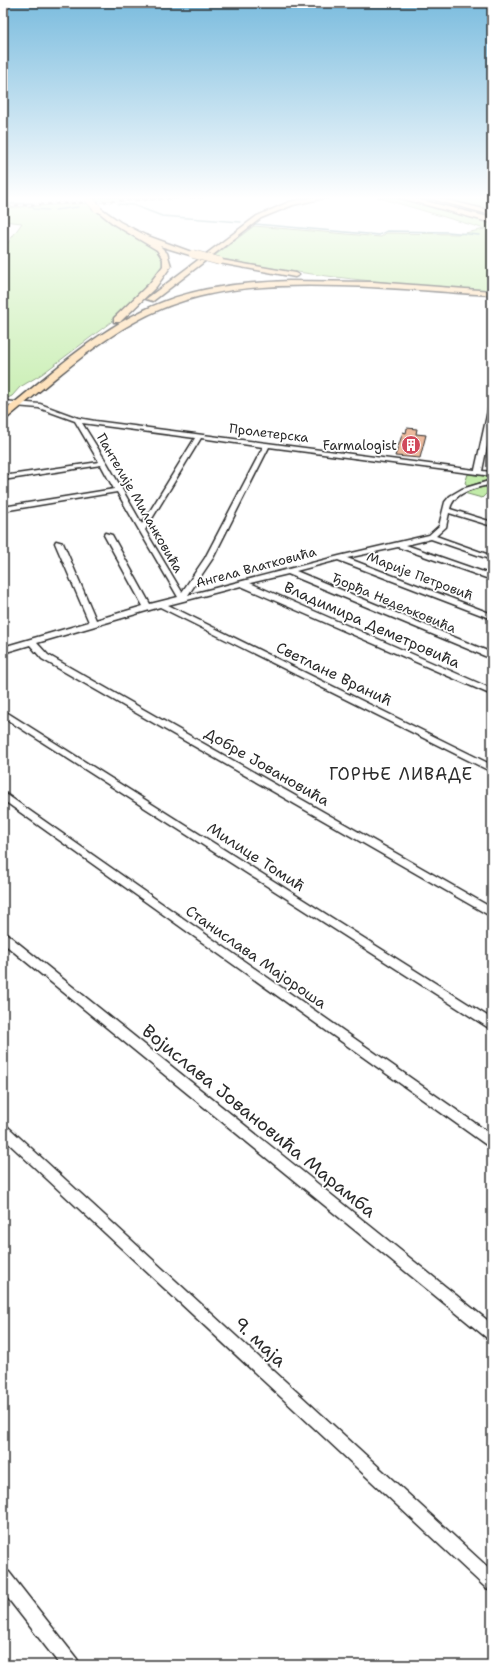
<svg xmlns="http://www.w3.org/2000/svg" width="495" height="1668" viewBox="0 0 495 1668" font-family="'Shantell Sans',sans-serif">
<rect width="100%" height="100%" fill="#fff"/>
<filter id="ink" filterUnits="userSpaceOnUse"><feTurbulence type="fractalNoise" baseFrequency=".025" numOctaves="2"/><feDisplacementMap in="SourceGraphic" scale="8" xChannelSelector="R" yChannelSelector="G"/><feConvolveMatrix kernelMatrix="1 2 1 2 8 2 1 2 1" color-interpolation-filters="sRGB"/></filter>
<g filter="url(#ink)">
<path fill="#c2eca9" stroke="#768c6a" d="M 93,197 L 197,197 L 99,202 Z
M 377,197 L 392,197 L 492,223 L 492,291 C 398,284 305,277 213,257 L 254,226 L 381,237 L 386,233 L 460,234 L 485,229 Z
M 435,197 L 492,197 L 492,210 Z
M 90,203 C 96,211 103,217 111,222 C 125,232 165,245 162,267 L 158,275 L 119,316 L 42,374 L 20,387 L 12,396 L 3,400 L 3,250 L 22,223 L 3,221 L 3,208 Z
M 468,474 L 489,477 L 492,479 L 469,486 L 465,483 Z
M 483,487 L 492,488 L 482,498 L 464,493 Z"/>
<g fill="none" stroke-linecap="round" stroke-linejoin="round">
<path stroke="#59898d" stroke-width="1.5" d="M 3,204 L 33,203
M 118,204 L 133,205 L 162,216 L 241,222
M 33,207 L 34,209 L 48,210
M 55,210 L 78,207
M 255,224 L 379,235 L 387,231 L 448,232 L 479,235
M 490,237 L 492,237"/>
</g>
<path fill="#ecba9d" stroke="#2b2b2b" d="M 407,428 L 417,429 L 416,434 L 426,435 L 420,458 L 395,456 L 403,432 L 406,433 Z"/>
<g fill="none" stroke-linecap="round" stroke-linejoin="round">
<defs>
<path id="street" d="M 3,401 L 40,404 L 78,418 L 95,421 L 475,470 L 489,406 L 492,404 L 492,421 L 482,471 L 492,472 L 492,476 L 269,447 L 213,558 L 188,595 L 339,556 L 429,535 L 439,526 L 445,502 L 450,496 L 462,489 L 492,480 L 492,484 C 477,488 454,491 450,509 L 492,522 L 492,526 L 449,513 L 446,527 L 436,536 L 492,556 L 492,560 L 431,539 L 406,545 L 492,575 L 492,580 L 398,547 L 347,558 L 492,614 L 492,619 L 338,560 L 296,571 L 492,653 L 492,659 L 288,574 L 250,583 L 492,689 L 492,695 L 241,586 L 168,605 L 492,765 L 492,772 L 160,607 L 37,643 L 48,655 L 492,908 L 492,917 L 42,659 L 30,645 L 3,653 L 3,647 L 89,622 L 55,543 L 56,541 L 63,543 L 96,620 L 143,606 L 104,535 L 105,533 L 112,535 L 150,604 L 178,597 L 117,492 L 3,511 L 3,507 L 114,489 L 101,465 L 3,480 L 3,476 L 99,462 L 75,421 L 39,408 L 3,405 ZM 82,423 L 195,438 L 142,524 L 107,463 ZM 201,438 L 263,447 L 205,558 L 182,592 L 145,530 Z
M 3,710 L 492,1019 L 492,1030 L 3,717 Z
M 3,792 L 492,1135 L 492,1149 L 3,800 Z
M 3,933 L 7,934 L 492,1324 L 492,1340 L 487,1338 L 3,943 Z
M 3,1124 L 7,1126 L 492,1571 L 492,1590 L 486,1588 L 3,1138 Z
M 3,1570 L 9,1572 L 77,1659 L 80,1665 L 60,1665 L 3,1592 Z"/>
<path id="primary" d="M 315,197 L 329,197 L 293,205 L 261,218 L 153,301 L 146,299 L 257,216 L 289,202 Z
M 424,197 L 434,197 L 492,211 L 492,215 Z
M 95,207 L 99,207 L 120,222 L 145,235 L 197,254 L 193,256 L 160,246 L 167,253 L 171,266 L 156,287 L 120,322 L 114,322 L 114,318 L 150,283 L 163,266 L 163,259 L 157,250 L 115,225 L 95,209 Z
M 216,259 L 295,273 L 299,275 L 295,277 L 219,263 L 216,263 Z
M 289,281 L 374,282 L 492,291 L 492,295 C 441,292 391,287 341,286 C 272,284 202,286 140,319 C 91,345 49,384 6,419 L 3,420 L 3,412 C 53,372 102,325 163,302 C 203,286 246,283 289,281 Z"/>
<path id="highway" d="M 397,197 L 409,197 L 492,218 L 492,223 Z"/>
</defs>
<use href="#street" stroke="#2b2b2b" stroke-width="3"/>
<use href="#primary" stroke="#2b2b2b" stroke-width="3"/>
<use href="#highway" stroke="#2b2b2b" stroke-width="3"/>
<use href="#street" fill="#fff" fill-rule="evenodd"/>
<use href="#primary" fill="#fedbac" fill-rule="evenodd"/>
<use href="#highway" fill="#fedbac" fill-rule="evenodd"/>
<defs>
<path id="rail" d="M 3,206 L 206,197"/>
</defs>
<use href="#rail" stroke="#2b2b2b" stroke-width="2"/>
<use href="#rail" stroke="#fff" stroke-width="1.5" stroke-dasharray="4" stroke-linecap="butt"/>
<defs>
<path id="primary-bridge" d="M 88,198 L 97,208
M 193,254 L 219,261"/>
</defs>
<use href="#primary-bridge" stroke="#2b2b2b" stroke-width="9" stroke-linecap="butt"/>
<use href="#primary-bridge" stroke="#fedbac" stroke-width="8"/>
</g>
</g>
<linearGradient id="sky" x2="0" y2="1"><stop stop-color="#7bbcde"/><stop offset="0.46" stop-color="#fff"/><stop offset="1" stop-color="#fff" stop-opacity="0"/></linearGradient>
<rect width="495" height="430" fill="url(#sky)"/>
<defs>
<symbol id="building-disc" viewBox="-11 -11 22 22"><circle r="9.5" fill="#d1495b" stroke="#fff"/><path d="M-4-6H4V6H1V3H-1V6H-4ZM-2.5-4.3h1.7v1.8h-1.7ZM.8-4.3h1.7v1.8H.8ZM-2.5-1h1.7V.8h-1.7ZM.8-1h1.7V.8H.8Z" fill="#fff"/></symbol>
</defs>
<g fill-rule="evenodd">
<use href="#building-disc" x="400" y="434" width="22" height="22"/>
</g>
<g text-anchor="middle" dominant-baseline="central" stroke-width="3.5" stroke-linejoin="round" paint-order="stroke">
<g font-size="13" fill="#2b2b2b" stroke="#fff">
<text transform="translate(269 433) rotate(7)">Пролетерска</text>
<text transform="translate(140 503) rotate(60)">Пантелије Миланковића</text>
<text transform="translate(256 567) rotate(-15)">Ангела Влатковића</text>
<text transform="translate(420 576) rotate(21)">Марије Петровић</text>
<text transform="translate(394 603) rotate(23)">Ђорђа Недељковића</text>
</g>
<g font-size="13" fill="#2b2b2b" stroke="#fff" text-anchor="end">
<text x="397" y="445">Farmalogist</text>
</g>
<g font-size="15" fill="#2b2b2b" stroke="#fff">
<text transform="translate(372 625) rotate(24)">Владимира Деметровића</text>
<text transform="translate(334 674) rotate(26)">Светлане Вранић</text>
<text transform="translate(267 767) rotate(30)">Добре Јовановића</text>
<text transform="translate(256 857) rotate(33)">Милице Томић</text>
<text transform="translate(256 957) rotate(35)">Станислава Мајороша</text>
</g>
<g font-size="17" letter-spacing="1" fill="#2b2b2b" stroke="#fff">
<text x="401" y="774">ГОРЊЕ ЛИВАДЕ</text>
</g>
<g font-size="18" fill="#2b2b2b" stroke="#fff">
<text transform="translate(259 1121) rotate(39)">Војислава Јовановића Марамба</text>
<text transform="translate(260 1342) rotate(43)">9. маја</text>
</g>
</g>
<rect width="495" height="1668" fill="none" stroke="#fff" stroke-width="16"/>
<rect x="8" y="8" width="479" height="1652" fill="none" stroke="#2b2b2b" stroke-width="1.5" filter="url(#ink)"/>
</svg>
